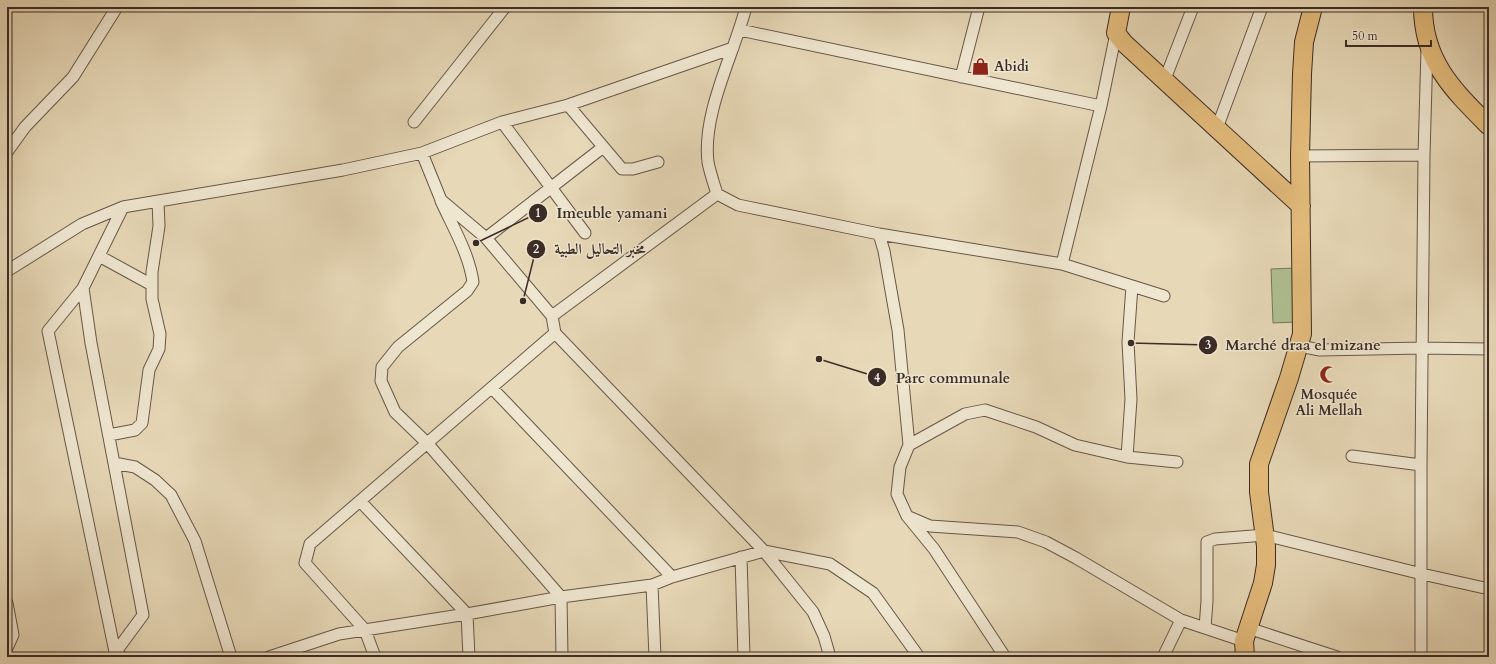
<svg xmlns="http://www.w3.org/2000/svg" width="1496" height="664" viewBox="0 0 1496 664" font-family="Cardo,Amiri,serif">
<rect width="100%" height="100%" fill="#e7d8b7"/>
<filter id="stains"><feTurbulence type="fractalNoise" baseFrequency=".005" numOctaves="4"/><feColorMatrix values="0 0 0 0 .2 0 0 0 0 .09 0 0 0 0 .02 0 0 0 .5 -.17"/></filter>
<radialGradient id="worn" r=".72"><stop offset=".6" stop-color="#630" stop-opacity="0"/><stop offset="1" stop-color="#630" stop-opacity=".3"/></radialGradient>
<path fill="#b0c092" stroke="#76765c" d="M 1295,268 L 1297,322 L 1273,323 L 1271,269 Z"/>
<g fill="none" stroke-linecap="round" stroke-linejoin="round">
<defs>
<path id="street" d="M 746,7 C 734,54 702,113 708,162 C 710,173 714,184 717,194 L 738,205 L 879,234 L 1062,264 L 1101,106 L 1116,33
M 740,30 L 1101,106
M 961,77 L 979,7
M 1165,79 L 1193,7
M 568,105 L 622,169 L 633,169 L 658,162
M 414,122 L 505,7
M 502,122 L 585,233
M 1217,128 L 1262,7
M 7,152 L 25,127 L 73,77 L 117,7
M 422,153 L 441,200 L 486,238 L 552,316 L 555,333 L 764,551 L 813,612 L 824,636 L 830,657
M 1300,156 L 1424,155
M 441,201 C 453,227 469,254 473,282 L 467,291 L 398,347 L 382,367 L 381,381 L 395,412 L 427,443 L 561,597 L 562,657
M 879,234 L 884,251 L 898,330 L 909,445 L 900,467 L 897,494 L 907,516 L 934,549 L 1005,657
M 486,238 L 602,148
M 99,256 L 152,285
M 1062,264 L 1164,296
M 7,271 L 82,224 L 123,207 L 343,170 L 422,153 L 502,122 L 568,105 L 733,48
M 83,288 L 48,331 L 115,652 L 122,657
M 552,316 L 717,194
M 1299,346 L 1320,350 L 1422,348 L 1489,349
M 492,388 L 672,577
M 109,435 L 135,430 L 142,423 L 149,370 L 159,349 L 160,334 L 152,299 L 152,272 L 159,226 L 158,201
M 909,445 L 965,414 L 985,410 L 1036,427 L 1075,445 L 1127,457 L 1131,399 L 1128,342 L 1132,286
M 1352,456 L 1421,465
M 1127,457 L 1177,462
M 114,463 L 135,467 L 155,480 L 171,495 L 195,541 L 231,657
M 360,501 L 467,614 L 469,657
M 909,517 L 930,526 L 1018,532 L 1046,542 L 1076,558 L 1181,620 L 1244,641
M 741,557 L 744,657
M 652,585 L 655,657
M 7,603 L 13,635 L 7,648
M 1205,628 L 1207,601 L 1207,542 L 1215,539 L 1265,535 L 1422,574 L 1489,589
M 1248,628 L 1337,657
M 112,657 L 143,615 L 91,343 L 83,288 L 123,207
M 269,657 L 339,634 L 467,614 L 561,597 L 652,585 L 672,577 L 764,551 L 830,564 L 873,593 L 919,657
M 375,657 L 365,630 L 305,563 L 310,544 L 555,333
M 1163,657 L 1181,620
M 1421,657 L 1421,465 L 1424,155 L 1427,49"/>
<path id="primary" d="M 1121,7 L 1116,33 L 1124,43 L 1301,206
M 1423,7 C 1423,61 1453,90 1489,126
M 1245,657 L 1244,641 L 1263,583 L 1266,565 L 1266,546 L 1259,492 L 1259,464 L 1289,378 L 1302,334 L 1300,156 L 1302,74 L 1304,42 L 1313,7"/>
</defs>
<use href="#street" stroke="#66574a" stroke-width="13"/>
<use href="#primary" stroke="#3b2c26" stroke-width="20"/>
<use href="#street" stroke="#efe6d0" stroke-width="11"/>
<use href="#primary" stroke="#e4bc7c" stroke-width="18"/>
</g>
<defs>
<symbol id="shop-bare" viewBox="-9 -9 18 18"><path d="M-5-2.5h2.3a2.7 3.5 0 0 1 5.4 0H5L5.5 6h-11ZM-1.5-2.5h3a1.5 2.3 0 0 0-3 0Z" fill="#8f2418" stroke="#efe6d0" stroke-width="2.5" paint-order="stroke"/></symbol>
<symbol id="mosque-bare" viewBox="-9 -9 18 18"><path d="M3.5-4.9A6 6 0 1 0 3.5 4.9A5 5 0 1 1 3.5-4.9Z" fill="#8f2418" stroke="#efe6d0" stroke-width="2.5" paint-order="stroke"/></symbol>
</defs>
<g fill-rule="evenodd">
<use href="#shop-bare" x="968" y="54" width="25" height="25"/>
<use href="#mosque-bare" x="1316" y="362" width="25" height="25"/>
</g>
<g text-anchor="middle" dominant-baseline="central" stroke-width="3" stroke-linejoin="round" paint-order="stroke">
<g font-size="14" font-weight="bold" fill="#3b2c26" stroke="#efe6d0" text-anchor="start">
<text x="994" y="66">Abidi</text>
<text x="1329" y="394" text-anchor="middle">Mosquée<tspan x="1329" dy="16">Ali Mellah</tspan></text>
</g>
</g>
<path fill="none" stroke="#3b2c26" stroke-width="1.5" d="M476 243L538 213M523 301L536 249M1131 343L1208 345M819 359L877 377"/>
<g fill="#3b2c26" stroke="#efe6d0" stroke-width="1.5">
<circle cx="476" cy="243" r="4"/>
<circle cx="523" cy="301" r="4"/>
<circle cx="1131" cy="343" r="4"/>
<circle cx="819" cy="359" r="4"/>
<circle cx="538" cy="213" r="10"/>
<circle cx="536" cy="249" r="10"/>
<circle cx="1208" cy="345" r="10"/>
<circle cx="877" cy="377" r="10"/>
</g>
<g font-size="12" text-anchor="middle" font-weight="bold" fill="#fff">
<text x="538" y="217">1</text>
<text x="536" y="253">2</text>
<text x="1208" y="349">3</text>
<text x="877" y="382">4</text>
</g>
<g font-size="15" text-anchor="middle" font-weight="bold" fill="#3b2c26" stroke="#efe6d0" stroke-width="3" stroke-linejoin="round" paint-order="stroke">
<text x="612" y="218">Imeuble yamani</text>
<text x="600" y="254">مخبر التحاليل الطبية</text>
<text x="1303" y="350">Marché draa el mizane</text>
<text x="953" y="383">Parc communale</text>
</g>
<rect width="1496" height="664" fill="none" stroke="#e7d8b7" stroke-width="24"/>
<rect x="8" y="8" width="1480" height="648" fill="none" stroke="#3b2c26" stroke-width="2"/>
<rect x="12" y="12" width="1472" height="640" fill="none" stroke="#3b2c26"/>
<path d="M1346 40v6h85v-6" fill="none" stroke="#3b2c26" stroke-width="2"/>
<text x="1352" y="40" font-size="12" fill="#3b2c26" stroke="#efe6d0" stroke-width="3" paint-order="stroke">50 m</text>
<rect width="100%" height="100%" filter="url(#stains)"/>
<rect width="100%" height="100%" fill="url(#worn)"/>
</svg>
